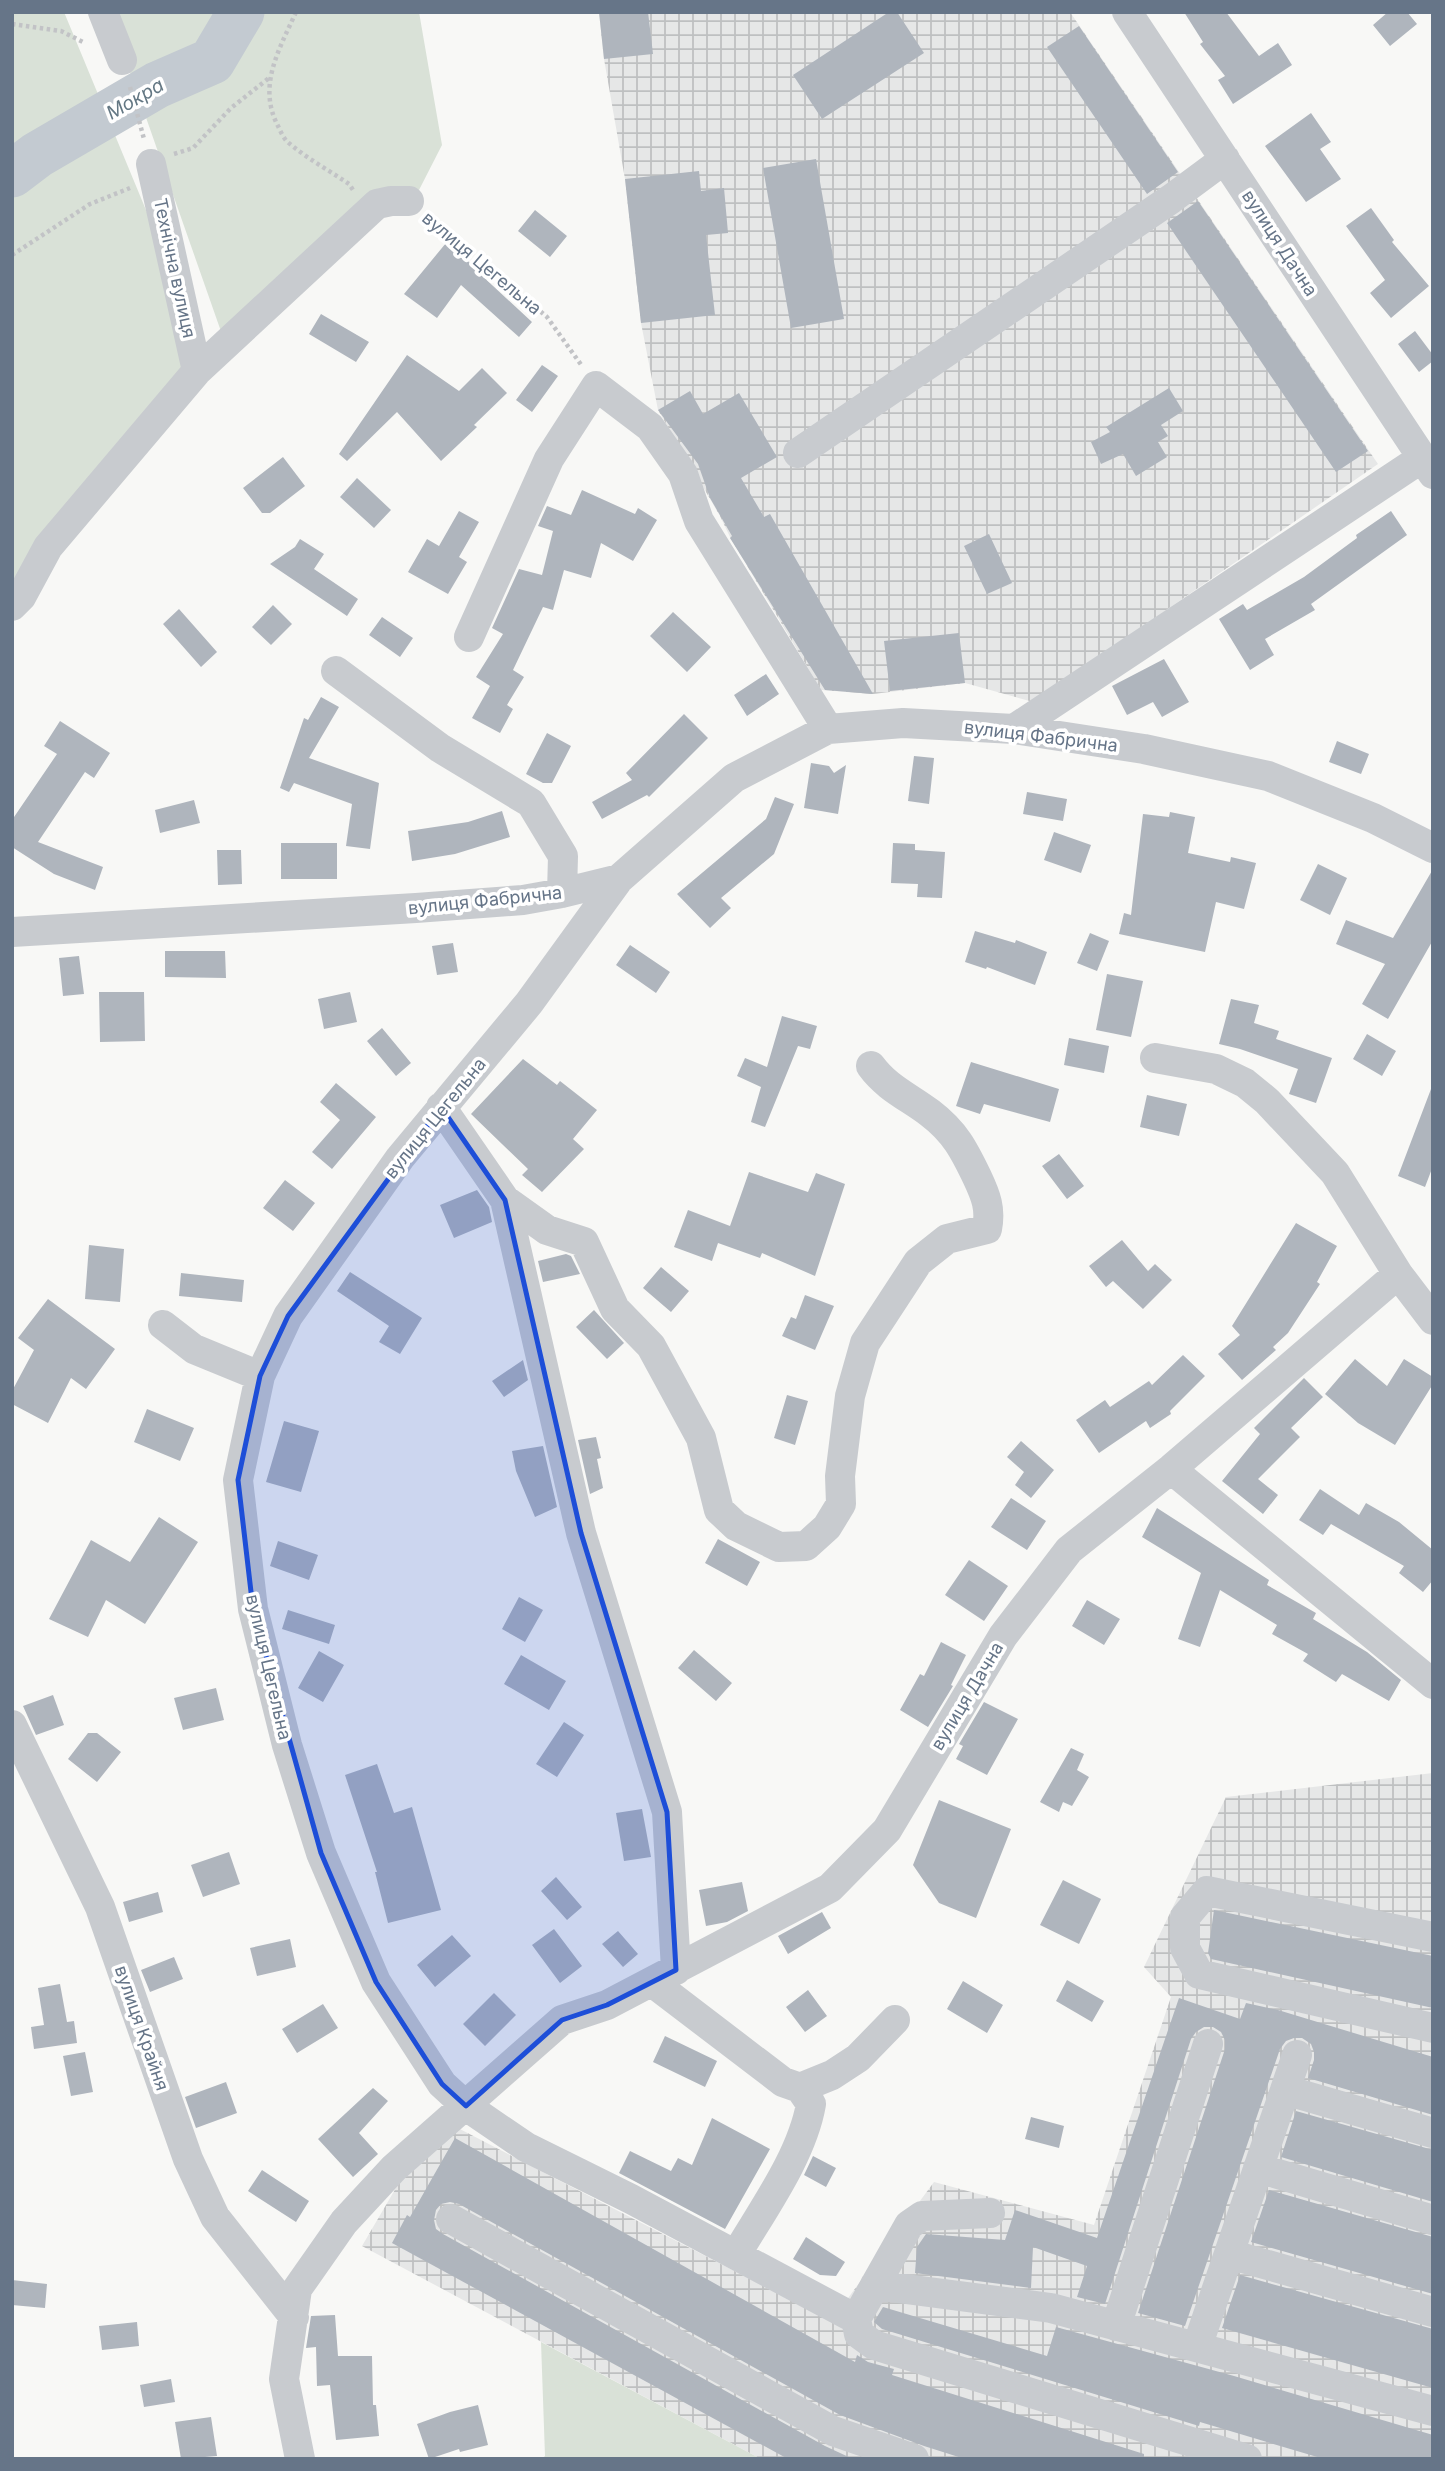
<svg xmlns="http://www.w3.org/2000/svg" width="1445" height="2471" viewBox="0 0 1445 2471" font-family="Inter,sans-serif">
<defs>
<pattern id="industrial-grid" width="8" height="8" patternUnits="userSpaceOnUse" patternTransform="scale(1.75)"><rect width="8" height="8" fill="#e6e7e7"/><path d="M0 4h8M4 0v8" fill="none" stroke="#bec0c1"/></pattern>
</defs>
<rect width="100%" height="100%" fill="#f8f8f6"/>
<path fill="url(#industrial-grid)" d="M 599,12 L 1070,12 L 1378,464 L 1033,702 L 965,683 L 873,694 L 821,690 L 730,537 L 720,516 L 658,410 L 641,323 L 625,179 L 604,59 Z
M 1433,1773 L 1433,2459 L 761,2459 L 362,2246 L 400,2181 L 456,2127 L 831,2321 L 934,2182 L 1094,2225 L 1171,1997 L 1144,1967 L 1226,1797 Z"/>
<path fill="#d9e1d7" d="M 12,12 L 64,12 L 206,355 L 12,586 Z
M 109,12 L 419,12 L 442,145 L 419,190 L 256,308 L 224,340 Z
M 541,2342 L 761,2459 L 542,2459 L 545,2456 Z"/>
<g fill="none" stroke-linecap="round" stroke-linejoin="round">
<path stroke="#c3cad1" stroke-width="47" d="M 12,174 L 37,155 L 157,85 L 212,61 L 241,12"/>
</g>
<path fill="#afb5bd" d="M 599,12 L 648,12 L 653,54 L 604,59 Z
M 889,12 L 897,12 L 924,53 L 822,119 L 793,75 Z
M 1184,12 L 1226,12 L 1259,56 L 1278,43 L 1292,65 L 1233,104 L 1218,80 L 1225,76 L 1200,44 L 1203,42 Z
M 1388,12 L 1407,12 L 1417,24 L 1390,46 L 1373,25 Z
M 1079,26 L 1178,172 L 1147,194 L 1047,47 Z
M 1311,113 L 1331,142 L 1320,149 L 1341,179 L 1306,202 L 1265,146 Z
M 816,159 L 844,319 L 791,328 L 763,168 Z
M 699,171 L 701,191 L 724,188 L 728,233 L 706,235 L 715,315 L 641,323 L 625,179 Z
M 1198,201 L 1368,451 L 1336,472 L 1167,223 Z
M 1371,208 L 1394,240 L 1392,242 L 1429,286 L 1391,318 L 1370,293 L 1385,280 L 1346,226 Z
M 535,210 L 567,236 L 550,257 L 518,231 Z
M 446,243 L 480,271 L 478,272 L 532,322 L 519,337 L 461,285 L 437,318 L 404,294 Z
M 321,314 L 369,342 L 356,362 L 309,334 Z
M 1415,331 L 1433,355 L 1433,361 L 1419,372 L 1398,344 Z
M 407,355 L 459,391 L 482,368 L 507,393 L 474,425 L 477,427 L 441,461 L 397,412 L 347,461 L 339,454 Z
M 542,365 L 558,376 L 532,412 L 516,400 Z
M 1169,388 L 1183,411 L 1161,425 L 1168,436 L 1158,442 L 1167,457 L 1136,476 L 1123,454 L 1101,464 L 1091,442 L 1110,432 L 1106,427 Z
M 690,391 L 703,414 L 739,393 L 777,457 L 741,478 L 764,517 L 770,514 L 873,694 L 825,690 L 730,538 L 732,536 L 710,498 L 698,464 L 658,410 Z
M 283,457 L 305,486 L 270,513 L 262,513 L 243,488 Z
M 357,478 L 391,510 L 374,528 L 340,497 Z
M 582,490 L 635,514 L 638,508 L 657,520 L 633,561 L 601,543 L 591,578 L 564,570 L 553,610 L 543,607 L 513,670 L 524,677 L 507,705 L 513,709 L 500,733 L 472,718 L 490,686 L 476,677 L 503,634 L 492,628 L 519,569 L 542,575 L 553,531 L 538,526 L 547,506 L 571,515 Z
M 459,511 L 479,522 L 459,557 L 467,562 L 448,594 L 408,572 L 427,539 L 439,546 Z
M 1391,511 L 1407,535 L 1311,604 L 1315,610 L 1265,639 L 1274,655 L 1250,670 L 1219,619 L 1243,604 L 1247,610 L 1304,577 L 1357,538 L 1356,535 Z
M 989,534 L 1012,583 L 987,594 L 964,546 Z
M 300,539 L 324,554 L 314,569 L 358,599 L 347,616 L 270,564 L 295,547 Z
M 273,605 L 292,624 L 271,645 L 252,627 Z
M 179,609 L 217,652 L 201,667 L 163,624 Z
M 673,612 L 711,647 L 687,672 L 650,636 Z
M 382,617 L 413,638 L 400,657 L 369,635 Z
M 959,633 L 965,683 L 890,691 L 884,641 Z
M 1164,659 L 1189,702 L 1162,717 L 1153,702 L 1127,715 L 1112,686 Z
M 766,674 L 779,694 L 747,716 L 734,695 Z
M 321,697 L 339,707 L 309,758 L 379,783 L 370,849 L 346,846 L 352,804 L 294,783 L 289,792 L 280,788 L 304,718 L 308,720 Z
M 684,714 L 708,738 L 649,797 L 647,795 L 602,819 L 592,802 L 632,780 L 626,773 Z
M 60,721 L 110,753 L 94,778 L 85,772 L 38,842 L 103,867 L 95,890 L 54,874 L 12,847 L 12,820 L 57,754 L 44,746 Z
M 547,733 L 571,746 L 552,783 L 543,783 L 526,774 Z
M 1337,741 L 1369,754 L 1361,774 L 1329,762 Z
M 914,756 L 934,758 L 929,804 L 908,801 Z
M 811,763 L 829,766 L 834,773 L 846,765 L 838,814 L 804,808 Z
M 1027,792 L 1067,799 L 1063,821 L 1023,814 Z
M 775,797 L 794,804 L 774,854 L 721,898 L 731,908 L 710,928 L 677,894 L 766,819 Z
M 194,800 L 200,823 L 160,833 L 155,810 Z
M 502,811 L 510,837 L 455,854 L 412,861 L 408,831 L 468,822 Z
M 1170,812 L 1195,817 L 1188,853 L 1230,862 L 1231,857 L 1256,863 L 1244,909 L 1216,902 L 1205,952 L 1119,934 L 1124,913 L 1131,915 L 1143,814 L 1169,817 Z
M 1054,832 L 1091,845 L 1081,873 L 1044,860 Z
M 281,843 L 337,843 L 337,879 L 281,879 Z
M 893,843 L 915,844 L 915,850 L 945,852 L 942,898 L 917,897 L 918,884 L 891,883 Z
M 217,850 L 241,850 L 242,884 L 218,885 Z
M 1318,864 L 1347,878 L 1330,915 L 1300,900 Z
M 1433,869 L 1433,940 L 1388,1019 L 1362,1004 L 1385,964 L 1336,944 L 1346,920 L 1393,938 Z
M 975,931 L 1015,943 L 1016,940 L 1047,952 L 1035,985 L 987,967 L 986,969 L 965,962 Z
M 1090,933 L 1109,941 L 1097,971 L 1077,963 Z
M 453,943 L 458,972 L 437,975 L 432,946 Z
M 630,945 L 670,972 L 656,993 L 616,965 Z
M 165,951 L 225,951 L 226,978 L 165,977 Z
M 79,956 L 84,994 L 63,996 L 59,958 Z
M 1107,974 L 1143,981 L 1131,1037 L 1096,1030 Z
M 99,992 L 144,992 L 145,1041 L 100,1042 Z
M 350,992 L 357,1022 L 324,1029 L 318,999 Z
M 1231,999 L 1259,1005 L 1254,1023 L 1279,1031 L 1276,1039 L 1332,1058 L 1316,1103 L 1289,1094 L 1298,1069 L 1240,1049 L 1219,1044 Z
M 782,1016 L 817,1026 L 810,1049 L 798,1046 L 765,1127 L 751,1122 L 761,1087 L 737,1076 L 745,1058 L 767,1067 Z
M 382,1028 L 411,1063 L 396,1076 L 367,1041 Z
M 1367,1034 L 1396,1051 L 1382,1076 L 1353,1059 Z
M 1069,1038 L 1109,1046 L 1104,1073 L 1064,1065 Z
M 523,1059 L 557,1085 L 560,1081 L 597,1110 L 573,1139 L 584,1149 L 542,1192 L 522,1175 L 528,1169 L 471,1114 Z
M 971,1062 L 1059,1089 L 1050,1122 L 984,1104 L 980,1114 L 956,1106 Z
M 336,1083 L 376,1117 L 332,1169 L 312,1152 L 340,1120 L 320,1102 Z
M 1431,1089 L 1433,1089 L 1433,1166 L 1425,1187 L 1398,1176 Z
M 1147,1095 L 1187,1104 L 1179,1136 L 1140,1127 Z
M 1059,1154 L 1084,1186 L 1067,1199 L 1042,1166 Z
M 749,1172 L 808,1192 L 816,1173 L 845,1184 L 815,1276 L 762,1253 L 760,1258 L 718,1243 L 712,1261 L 674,1247 L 688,1210 L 730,1226 Z
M 285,1180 L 315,1203 L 293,1231 L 263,1208 Z
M 477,1190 L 489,1207 L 492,1222 L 454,1238 L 440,1205 Z
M 1296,1223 L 1337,1246 L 1317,1282 L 1320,1284 L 1288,1333 L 1273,1347 L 1276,1350 L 1242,1380 L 1218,1354 L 1240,1335 L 1232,1326 Z
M 1122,1240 L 1148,1271 L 1155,1264 L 1172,1280 L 1143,1309 L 1113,1281 L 1106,1287 L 1089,1266 Z
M 89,1245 L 124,1249 L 120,1302 L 85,1299 Z
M 566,1254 L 571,1256 L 580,1274 L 543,1282 L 538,1261 Z
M 661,1267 L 689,1291 L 671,1312 L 643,1288 Z
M 350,1272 L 422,1318 L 400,1354 L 379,1342 L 389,1326 L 337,1291 Z
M 181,1273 L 244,1280 L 242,1302 L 179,1296 Z
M 805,1295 L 834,1306 L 815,1350 L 782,1336 L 791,1317 L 796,1319 Z
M 48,1299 L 115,1349 L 86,1389 L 71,1378 L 48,1423 L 12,1404 L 12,1391 L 34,1350 L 18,1338 Z
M 594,1310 L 624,1343 L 607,1359 L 576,1327 Z
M 1183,1355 L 1205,1376 L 1170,1411 L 1171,1414 L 1150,1428 L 1146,1421 L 1099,1453 L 1076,1420 L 1105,1400 L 1110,1407 L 1149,1381 L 1152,1385 Z
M 1355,1359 L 1387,1386 L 1404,1359 L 1433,1377 L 1433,1384 L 1395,1445 L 1358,1423 L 1325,1394 Z
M 523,1360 L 528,1380 L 504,1397 L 492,1381 Z
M 1304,1378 L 1323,1397 L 1291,1428 L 1300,1437 L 1258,1479 L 1278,1495 L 1263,1514 L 1222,1481 L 1260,1434 L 1254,1428 Z
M 787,1395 L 808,1401 L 795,1445 L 774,1438 Z
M 147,1409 L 194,1428 L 180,1461 L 134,1442 Z
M 284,1421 L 319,1431 L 301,1492 L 266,1482 Z
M 596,1437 L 601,1458 L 597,1459 L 603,1488 L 590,1494 L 578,1440 Z
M 1021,1441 L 1054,1470 L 1031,1498 L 1015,1485 L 1024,1472 L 1007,1457 Z
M 543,1446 L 557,1507 L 535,1517 L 516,1471 L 512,1451 Z
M 1320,1489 L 1359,1515 L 1366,1503 L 1399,1522 L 1433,1550 L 1433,1580 L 1423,1592 L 1399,1573 L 1404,1566 L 1331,1524 L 1323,1535 L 1299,1520 Z
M 1011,1498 L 1046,1521 L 1027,1550 L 991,1527 Z
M 1157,1508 L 1269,1580 L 1267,1585 L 1316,1613 L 1313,1619 L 1367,1652 L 1401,1680 L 1389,1701 L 1342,1674 L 1336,1682 L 1303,1661 L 1308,1654 L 1272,1634 L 1277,1625 L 1220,1590 L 1200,1647 L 1178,1639 L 1201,1573 L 1142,1537 Z
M 159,1517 L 198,1542 L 145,1624 L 106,1600 L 88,1637 L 49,1619 L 91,1540 L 130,1562 Z
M 718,1539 L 760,1562 L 747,1586 L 705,1563 Z
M 278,1541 L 318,1555 L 309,1580 L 270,1566 Z
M 969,1560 L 1008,1586 L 984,1621 L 945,1595 Z
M 519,1597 L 543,1610 L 525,1642 L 502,1629 Z
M 1087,1600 L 1120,1619 L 1104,1645 L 1072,1626 Z
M 288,1610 L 335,1625 L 329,1644 L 282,1629 Z
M 941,1642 L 966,1655 L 951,1685 L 953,1686 L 928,1727 L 900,1710 L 920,1674 L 924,1676 Z
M 694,1650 L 732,1683 L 716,1701 L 678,1668 Z
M 319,1651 L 344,1665 L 323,1702 L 298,1688 Z
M 521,1655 L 566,1681 L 549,1710 L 504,1684 Z
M 216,1688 L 224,1720 L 183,1730 L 174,1698 Z
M 53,1695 L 64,1725 L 36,1735 L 23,1706 Z
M 984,1702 L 1018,1719 L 987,1775 L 956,1759 L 963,1746 L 959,1744 Z
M 564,1722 L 584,1735 L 557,1777 L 536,1764 Z
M 88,1733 L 97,1733 L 121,1752 L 97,1782 L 68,1759 Z
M 1071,1748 L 1084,1754 L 1077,1770 L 1089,1777 L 1072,1806 L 1063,1802 L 1059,1812 L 1040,1802 Z
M 377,1764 L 394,1813 L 412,1807 L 441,1910 L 388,1923 L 375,1872 L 377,1872 L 345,1775 Z
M 939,1800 L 1011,1829 L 976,1918 L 939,1903 L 913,1865 Z
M 642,1809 L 651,1857 L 624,1861 L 616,1813 Z
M 229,1852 L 240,1884 L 203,1897 L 191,1865 Z
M 556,1877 L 582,1907 L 567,1920 L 541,1891 Z
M 1063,1880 L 1101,1899 L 1079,1944 L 1040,1925 Z
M 742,1882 L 748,1911 L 727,1922 L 706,1926 L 699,1890 Z
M 158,1892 L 163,1912 L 129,1922 L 123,1902 Z
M 1214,1910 L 1433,1956 L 1433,2008 L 1211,1959 L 1208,1953 Z
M 822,1912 L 831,1928 L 788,1954 L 778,1936 Z
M 554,1929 L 582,1966 L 560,1983 L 532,1945 Z
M 618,1931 L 638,1954 L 623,1967 L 602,1944 Z
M 452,1935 L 471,1956 L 435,1987 L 417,1965 Z
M 290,1939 L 296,1967 L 257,1976 L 250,1948 Z
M 174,1957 L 183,1979 L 150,1992 L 141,1970 Z
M 1067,1980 L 1104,2001 L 1092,2022 L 1056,2001 Z
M 963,1981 L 1003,2005 L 987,2033 L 947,2009 Z
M 60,1984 L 67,2022 L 74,2021 L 77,2043 L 34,2049 L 31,2027 L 44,2025 L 38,1988 Z
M 808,1990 L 827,2016 L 805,2032 L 786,2007 Z
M 494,1993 L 516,2015 L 485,2046 L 463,2024 Z
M 1179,1998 L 1240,2019 L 1246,2003 L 1278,2010 L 1433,2057 L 1433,2115 L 1308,2078 L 1314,2060 L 1314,2052 L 1311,2044 L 1302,2038 L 1294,2038 L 1286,2041 L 1280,2049 L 1185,2326 L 1138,2313 L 1225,2049 L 1225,2040 L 1221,2032 L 1213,2027 L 1204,2027 L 1196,2032 L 1191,2039 L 1105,2304 L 1077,2297 L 1087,2266 L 1033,2247 L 1031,2288 L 915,2273 L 917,2247 L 926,2234 L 1005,2240 L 1015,2210 L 1097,2238 Z
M 323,2004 L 338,2028 L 297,2053 L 282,2029 Z
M 665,2036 L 717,2061 L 705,2087 L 653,2062 Z
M 85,2052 L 93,2092 L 71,2096 L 63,2056 Z
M 226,2082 L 237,2113 L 196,2128 L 185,2097 Z
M 373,2088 L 388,2101 L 359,2133 L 378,2154 L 353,2177 L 318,2139 Z
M 1296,2111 L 1433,2150 L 1433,2202 L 1281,2157 Z
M 1031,2117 L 1064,2126 L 1059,2148 L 1025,2139 Z
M 712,2118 L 770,2149 L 725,2229 L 619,2173 L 630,2151 L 671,2171 L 678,2158 L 692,2165 Z
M 455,2138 L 855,2362 L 857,2355 L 868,2362 L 894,2369 L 892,2375 L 1144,2454 L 1144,2459 L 965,2459 L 924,2446 L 840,2415 L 459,2204 L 450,2202 L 441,2204 L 436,2210 L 434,2220 L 436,2229 L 443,2234 L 825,2446 L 853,2459 L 788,2459 L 392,2243 L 407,2215 L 410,2217 Z
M 813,2156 L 836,2168 L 826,2187 L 804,2175 Z
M 262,2170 L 309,2201 L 296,2222 L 248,2191 Z
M 1269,2190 L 1433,2237 L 1433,2294 L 1251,2242 Z
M 806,2237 L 845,2262 L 836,2276 L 820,2275 L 793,2259 Z
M 1240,2275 L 1433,2329 L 1433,2388 L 1222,2328 Z
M 12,2280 L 47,2284 L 45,2308 L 12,2305 Z
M 883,2307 L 1047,2356 L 1056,2327 L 1234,2376 L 1433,2435 L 1433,2459 L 1324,2459 L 1200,2422 L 1199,2426 L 882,2329 L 874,2322 Z
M 335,2315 L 338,2356 L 372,2356 L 373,2405 L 376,2405 L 379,2436 L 336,2440 L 330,2385 L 317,2386 L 316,2347 L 306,2348 L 311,2316 Z
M 137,2322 L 139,2346 L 102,2350 L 99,2326 Z
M 171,2379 L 175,2402 L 144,2407 L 140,2385 Z
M 478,2405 L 488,2445 L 460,2452 L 459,2449 L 429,2459 L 417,2424 L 450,2412 Z
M 211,2417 L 217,2456 L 181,2459 L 175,2422 Z"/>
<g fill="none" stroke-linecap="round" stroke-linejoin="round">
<path stroke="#c2c3c6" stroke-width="4.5" stroke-dasharray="3.5 3.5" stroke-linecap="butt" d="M 296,12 C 279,50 257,86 278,126 C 281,132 284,140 290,144 C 308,159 330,171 349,184 L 353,190
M 12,24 L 61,31 L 85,43
M 130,87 L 144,139
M 174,154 L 193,148 L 231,108 L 269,78
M 428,217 L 547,317 L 582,366
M 12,255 L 90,204 L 130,188"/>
<path stroke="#c8cbcf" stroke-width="30" d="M 103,12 L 122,60
M 1127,12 L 1433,474
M 151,164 L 197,371
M 798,453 L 1171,199 L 1225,159
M 12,606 L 21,597 L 48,547 L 197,371 L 377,204 L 391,201 L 409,201
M 469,637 L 549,459 L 596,386 L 650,427 L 683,474 L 699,521 L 828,729
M 336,671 L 440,748 L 531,803 L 563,856 L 562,893
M 1014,729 L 1422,458
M 619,879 L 529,1003 L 400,1158 L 288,1316 L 260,1376 L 238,1480 L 253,1609 L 287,1745 L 321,1853 L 376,1982 L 442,2084 L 466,2106 L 526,2147 L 631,2199 L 856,2319
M 12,932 L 416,908 L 523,900 L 562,893 L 619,879 L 734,778 L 828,729 L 903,723 L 1014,729 L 1144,749 L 1268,776 L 1373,818 L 1433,848
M 1155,1058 L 1216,1069 L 1245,1083 L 1267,1101 L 1335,1173 L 1398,1274
M 441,1107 L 505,1200 L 581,1533 L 667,1812 L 676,1970
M 505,1200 L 547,1230 L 584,1242 L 615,1309 L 651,1346 L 701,1438 L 719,1510 L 736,1526 L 779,1547 L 806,1546 L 827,1527 L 841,1504 L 840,1476 L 850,1396 L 865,1343 L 918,1262 L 947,1239 L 987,1229 C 991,1209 986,1196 977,1177 C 964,1150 955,1132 930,1113 C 909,1097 887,1088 871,1066
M 163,1325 L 194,1349 L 260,1376
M 1171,1469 L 1433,1684
M 12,1725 L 100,1907 L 188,2159 L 215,2217 L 294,2317
M 1433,1937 L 1207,1891 L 1185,1917 L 1185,1948 L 1199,1974 L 1433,2028
M 652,1982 L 783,2082 L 800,2088 L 832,2075 L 858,2058 L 895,2020
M 1285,2090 L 1433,2133
M 1258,2168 L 1433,2220
M 990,2213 L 922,2216 L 909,2225 L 856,2319 L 859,2334 L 874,2345 L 1247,2459
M 451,2219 L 833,2431 L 914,2459
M 1229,2254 L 1433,2312
M 736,2255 C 763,2209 802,2156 811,2104 L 800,2088
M 875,2285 L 1051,2308 L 1433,2411
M 1116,2326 L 1208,2044
M 1197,2347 L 1297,2055
M 300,2459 L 284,2379 L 297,2289 L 344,2222 L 394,2168 L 562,2020 L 607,2005 L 830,1888 L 887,1830 L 1003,1636 L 1069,1550 L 1171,1469 L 1398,1274 L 1433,1320"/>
</g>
<path fill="#1d4ed8" fill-opacity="0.2" stroke="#1d4ed8" stroke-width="5" stroke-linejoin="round" d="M 441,1107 L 505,1200 L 581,1533 L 667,1812 L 676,1970 L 607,2005 L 562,2020 L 466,2106 L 442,2084 L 376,1982 L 321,1853 L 253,1609 L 238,1480 L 260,1376 L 288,1316 Z"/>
<g text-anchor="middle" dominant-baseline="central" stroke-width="7" stroke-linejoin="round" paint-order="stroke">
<g font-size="18" fill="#667588" stroke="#fff">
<text transform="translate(1280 243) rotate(57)">вулиця Дачна</text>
<text transform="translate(482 263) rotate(40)">вулиця Цегельна</text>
<text transform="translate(175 268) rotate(78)">Технічна вулиця</text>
<text transform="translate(1041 736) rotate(7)">вулиця Фабрична</text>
<text transform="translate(485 900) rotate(-6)">вулиця Фабрична</text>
<text transform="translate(435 1118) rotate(-51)">вулиця Цегельна</text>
<text transform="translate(269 1667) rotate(77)">вулиця Цегельна</text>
<text transform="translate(967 1696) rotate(-59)">вулиця Дачна</text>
<text transform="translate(142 2028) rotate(71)">вулиця Крайня</text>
</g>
<g font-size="19" font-style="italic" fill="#637783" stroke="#fff">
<text transform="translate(135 99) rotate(-30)">Мокра</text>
</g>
</g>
<rect width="1445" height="2471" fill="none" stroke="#667588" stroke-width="28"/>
</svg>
